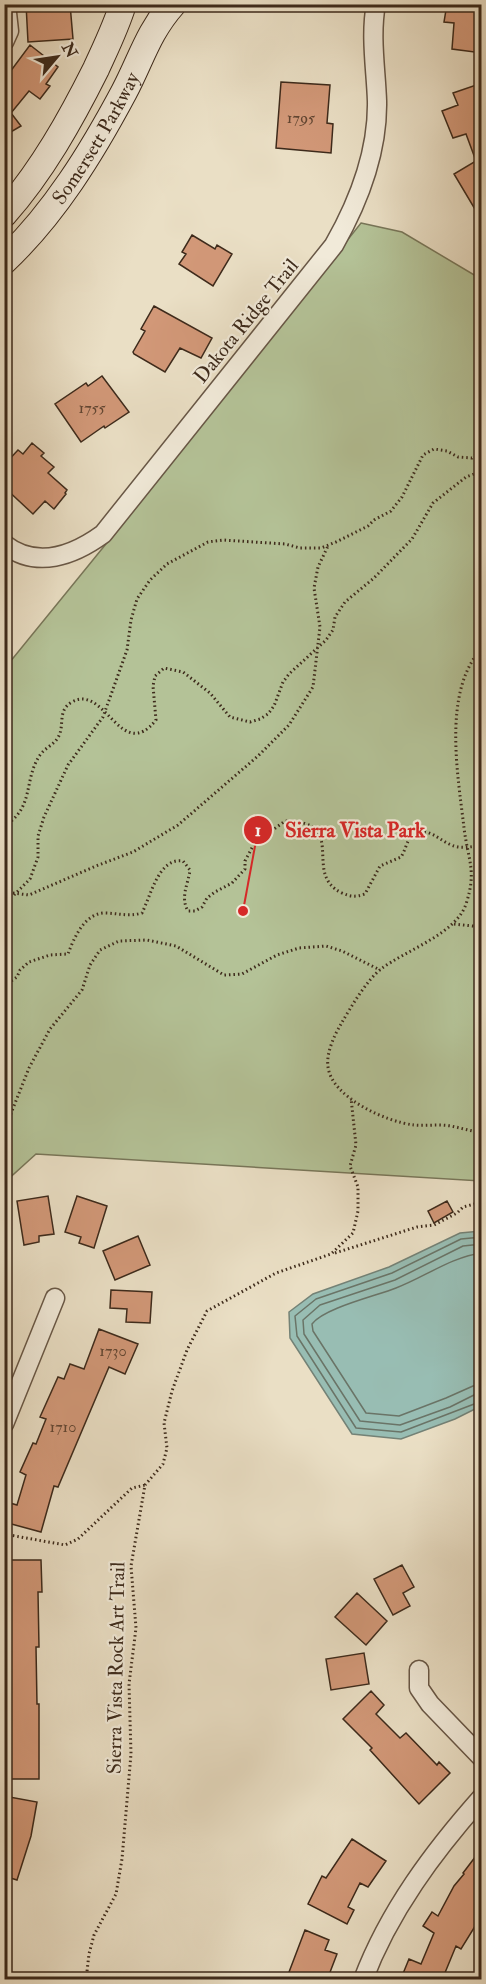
<svg xmlns="http://www.w3.org/2000/svg" width="486" height="1984" viewBox="0 0 486 1984" font-family="'IM FELL Double Pica',serif">
<rect width="100%" height="100%" fill="#eadfc5"/>
<filter id="stains"><feTurbulence type="fractalNoise" baseFrequency=".00333" numOctaves="4"/><feColorMatrix values="0 0 0 0 .2 0 0 0 0 .09 0 0 0 0 .02 0 0 0 .5 -.17"/></filter>
<radialGradient id="worn" r=".72"><stop offset=".6" stop-color="#630" stop-opacity="0"/><stop offset="1" stop-color="#630" stop-opacity=".3"/></radialGradient>
<path fill="#b4c297" stroke="#787659" stroke-width="1.5" d="M 361,223 L 402,232 L 481,279 L 481,1181 L 36,1154 L 5,1182 L 5,668 L 110,539 Z"/>
<path fill="#98bdb3" stroke="#748276" stroke-width="1.5" d="M 481,1231 L 481,1406 L 455,1419 L 401,1439 L 352,1434 L 290,1338 L 289,1312 L 313,1294 L 389,1267 L 460,1233 Z"/>
<g fill="none" stroke-linecap="round" stroke-linejoin="round">
<path stroke="#6a7467" stroke-width="1.5" d="M 482,1237 L 461,1239 L 392,1273 L 316,1299 L 295,1316 L 297,1336 L 356,1428 L 401,1432 L 482,1401
M 482,1244 L 463,1246 L 395,1280 L 320,1305 L 303,1320 L 304,1334 L 360,1421 L 400,1425 L 450,1407 L 474,1395 L 482,1394
M 482,1253 C 451,1257 425,1277 396,1288 C 376,1296 324,1308 312,1324 L 313,1331 L 366,1413 L 399,1416 L 446,1398 L 473,1386 L 482,1385"/>
</g>
<path fill="#d29878" stroke="#3d2a1b" stroke-width="1.5" d="M 26,4 L 70,4 L 73,39 L 28,42 Z
M 447,4 L 482,4 L 482,53 L 452,49 L 454,23 L 444,22 Z
M 30,45 L 58,67 L 46,84 L 50,86 L 40,99 L 29,91 L 11,113 L 21,126 L 4,136 L 4,80 Z
M 281,82 L 330,85 L 327,123 L 333,124 L 331,153 L 276,148 Z
M 482,83 L 482,221 L 454,174 L 476,161 L 466,134 L 453,138 L 442,111 L 458,105 L 453,93 Z
M 192,235 L 215,249 L 217,245 L 232,254 L 213,286 L 179,264 L 186,254 L 182,252 Z
M 154,306 L 212,338 L 201,358 L 180,348 L 165,372 L 134,354 L 133,352 L 145,331 L 141,329 Z
M 102,376 L 129,412 L 105,428 L 104,426 L 81,442 L 55,404 L 86,383 L 88,386 Z
M 32,443 L 44,453 L 41,456 L 54,467 L 48,473 L 67,490 L 65,493 L 66,494 L 54,509 L 45,501 L 33,514 L 4,487 L 4,465 L 18,450 L 23,454 Z
M 48,1196 L 54,1234 L 39,1236 L 39,1242 L 24,1245 L 17,1201 Z
M 77,1196 L 107,1206 L 94,1248 L 79,1243 L 81,1237 L 65,1232 Z
M 447,1201 L 453,1212 L 434,1223 L 428,1211 Z
M 138,1236 L 150,1265 L 115,1280 L 103,1251 Z
M 111,1290 L 152,1292 L 150,1323 L 126,1322 L 127,1309 L 110,1308 Z
M 99,1329 L 138,1344 L 125,1374 L 109,1367 L 58,1487 L 54,1486 L 41,1532 L 4,1522 L 10,1503 L 17,1505 L 26,1475 L 20,1472 L 33,1443 L 36,1444 L 46,1419 L 40,1417 L 58,1377 L 64,1379 L 70,1364 L 84,1369 Z
M 4,1560 L 41,1560 L 42,1592 L 38,1592 L 39,1647 L 36,1647 L 37,1704 L 39,1704 L 39,1779 L 4,1779 L 4,1705 L 7,1705 L 7,1678 L 4,1678 Z
M 402,1565 L 414,1587 L 403,1593 L 410,1606 L 393,1615 L 374,1579 Z
M 357,1593 L 387,1621 L 366,1645 L 335,1617 Z
M 364,1653 L 369,1684 L 331,1690 L 326,1659 Z
M 371,1691 L 384,1705 L 376,1714 L 400,1738 L 406,1733 L 437,1765 L 439,1762 L 450,1773 L 419,1804 L 370,1750 L 372,1748 L 343,1719 Z
M 4,1796 L 37,1802 L 31,1836 L 17,1880 L 4,1876 Z
M 352,1839 L 386,1861 L 368,1887 L 360,1883 L 348,1907 L 354,1910 L 347,1924 L 308,1904 L 322,1876 L 326,1878 Z
M 482,1848 L 482,1915 L 461,1949 L 456,1946 L 442,1980 L 411,1980 L 402,1976 L 409,1959 L 421,1964 L 434,1933 L 423,1926 L 432,1912 L 438,1916 L 454,1886 L 464,1874 L 463,1873 Z
M 305,1930 L 329,1940 L 325,1950 L 337,1954 L 327,1980 L 286,1980 Z"/>
<g fill="none" stroke-linecap="round" stroke-linejoin="round">
<defs>
<path id="minor" d="M 4,42 L 9,31 L 6,4
M 4,544 C 37,570 74,555 103,534 L 334,245 C 359,201 378,153 377,101 C 376,70 370,36 376,4
M 4,1424 L 55,1298
M 419,1670 L 419,1688 L 430,1704 L 482,1758
M 363,1980 C 389,1911 434,1851 482,1797"/>
<g id="secondary">
<path d="M 4,214 C 42,171 71,119 96,69 C 106,47 116,27 123,4"/>
<path id="s1" d="M 4,261 C 54,214 92,152 124,92 C 141,60 148,32 173,4"/>
</g>
</defs>
<use href="#minor" stroke="#685746" stroke-width="21"/>
<use href="#secondary" stroke="#3d2a1b" stroke-width="28"/>
<path stroke="#3d2a1b" stroke-width="3" stroke-dasharray="1.5 3" stroke-linecap="butt" d="M 482,648 C 442,691 458,775 464,828 C 468,860 477,871 466,904 C 456,934 406,950 381,969 C 366,981 351,1007 341,1024 C 334,1036 326,1053 328,1067 C 332,1098 387,1122 414,1125 C 426,1126 438,1124 451,1126 C 461,1128 471,1131 482,1133
M 4,826 C 35,808 23,780 40,755 C 45,748 53,745 57,739 C 66,727 56,711 72,702 C 105,683 121,764 156,720 L 153,686 L 155,676 L 164,668 L 183,672 L 210,693 L 230,717 L 250,722 L 260,719 L 268,714 L 274,706 L 283,682 L 289,674 L 326,640 L 333,630 L 335,617 L 345,602 L 374,578 L 412,539 L 433,503 L 466,477 L 482,471
M 4,892 L 29,895 L 96,866 L 133,852 L 178,825 L 258,756 L 289,725 L 313,687 L 320,627 L 314,588 L 318,567 L 328,546
M 14,895 L 30,879 L 38,857 L 38,836 L 44,817 L 68,765 L 103,717 L 127,650 L 131,620 L 137,599 L 150,580 L 167,564 L 208,542 L 223,540 L 285,544 L 300,548 L 321,548 L 336,542 L 368,526 L 374,520 L 391,511 L 402,497 L 423,455 L 434,449 L 447,451 L 458,457 L 472,458 L 480,452 L 482,446
M 454,924 L 482,927
M 4,986 L 17,977 L 20,970 L 29,962 L 50,955 L 68,954 C 74,938 84,914 104,913 C 117,913 128,917 142,913 C 151,895 159,857 183,861 L 190,870 C 188,885 180,897 188,911 L 195,911 L 202,907 L 207,898 L 215,892 L 232,883 L 245,869 L 245,861 L 254,844 L 285,821 C 350,821 301,874 342,893 C 351,897 356,897 365,894 L 380,866 L 401,857 C 405,851 407,841 411,836 C 426,823 440,842 454,846 C 463,849 472,846 482,846
M 4,1131 L 29,1068 L 50,1029 L 82,990 L 90,965 L 100,950 L 119,941 L 147,940 L 176,946 L 224,975 L 242,974 L 277,955 L 299,948 L 326,946 L 342,951 L 380,970
M 335,1253 L 417,1227 L 434,1225 L 457,1213 L 463,1207 L 482,1202
M 4,1534 L 65,1545 L 78,1539 L 132,1488 L 145,1485
M 86,1980 L 89,1954 L 94,1935 L 116,1894 L 122,1859 L 131,1754 L 129,1684 L 136,1628 L 131,1566 L 145,1485 L 163,1464 L 167,1448 L 164,1423 L 172,1391 L 187,1350 L 207,1311 L 276,1273 L 331,1254 L 353,1233 L 358,1211 L 358,1187 L 350,1166 L 356,1145 L 351,1098"/>
<use href="#minor" stroke="#f1ead9" stroke-width="18"/>
<use href="#secondary" stroke="#f1ead9" stroke-width="26"/>
</g>
<g text-anchor="middle" dominant-baseline="central" stroke-width="4.5" stroke-linejoin="round" paint-order="stroke">
<g font-size="16" fill="#624632">
<text x="301" y="118">1795</text>
<text x="92" y="408">1755</text>
<text x="113" y="1351">1730</text>
<text x="63" y="1427">1710</text>
</g>
<g font-size="20" fill="#3d2a1b" stroke="#f1ead9">
<text stroke="none"><textPath href="#s1" startOffset="154">Somersett Parkway</textPath></text>
<text transform="translate(246 321) rotate(-51)">Dakota Ridge Trail</text>
<text transform="translate(116 1668) rotate(-89)">Sierra Vista Rock Art Trail</text>
</g>
</g>
<path fill="none" stroke="#d62828" stroke-width="2" d="M243 911L258 830"/>
<g fill="#d62828" stroke="#f1ead9" stroke-width="2">
<circle cx="243" cy="911" r="6"/>
<circle cx="258" cy="830" r="15"/>
</g>
<g font-size="18" text-anchor="middle" font-weight="bold" fill="#fff">
<text x="258" y="836">1</text>
</g>
<g font-size="21" text-anchor="middle" font-weight="bold" fill="#d62828" stroke="#f1ead9" stroke-width="4.5" stroke-linejoin="round" paint-order="stroke">
<text x="355" y="837">Sierra Vista Park</text>
</g>
<rect width="486" height="1984" fill="none" stroke="#eadfc5" stroke-width="24"/>
<rect x="6" y="6" width="474" height="1972" fill="none" stroke="#3d2a1b" stroke-width="3"/>
<rect x="12" y="12" width="462" height="1960" fill="none" stroke="#3d2a1b" stroke-width="1.5"/>
<g transform="translate(57 57) rotate(61)" stroke="#f1ead9" stroke-width="4.5" paint-order="stroke">
<path d="M0-4.5L10 22L0 15L-10 22Z" fill="#3d2a1b"/>
<text y="-9" font-size="16" font-weight="bold" text-anchor="middle" fill="#3d2a1b">N</text>
</g>
<rect width="100%" height="100%" filter="url(#stains)"/>
<rect width="100%" height="100%" fill="url(#worn)"/>
</svg>
